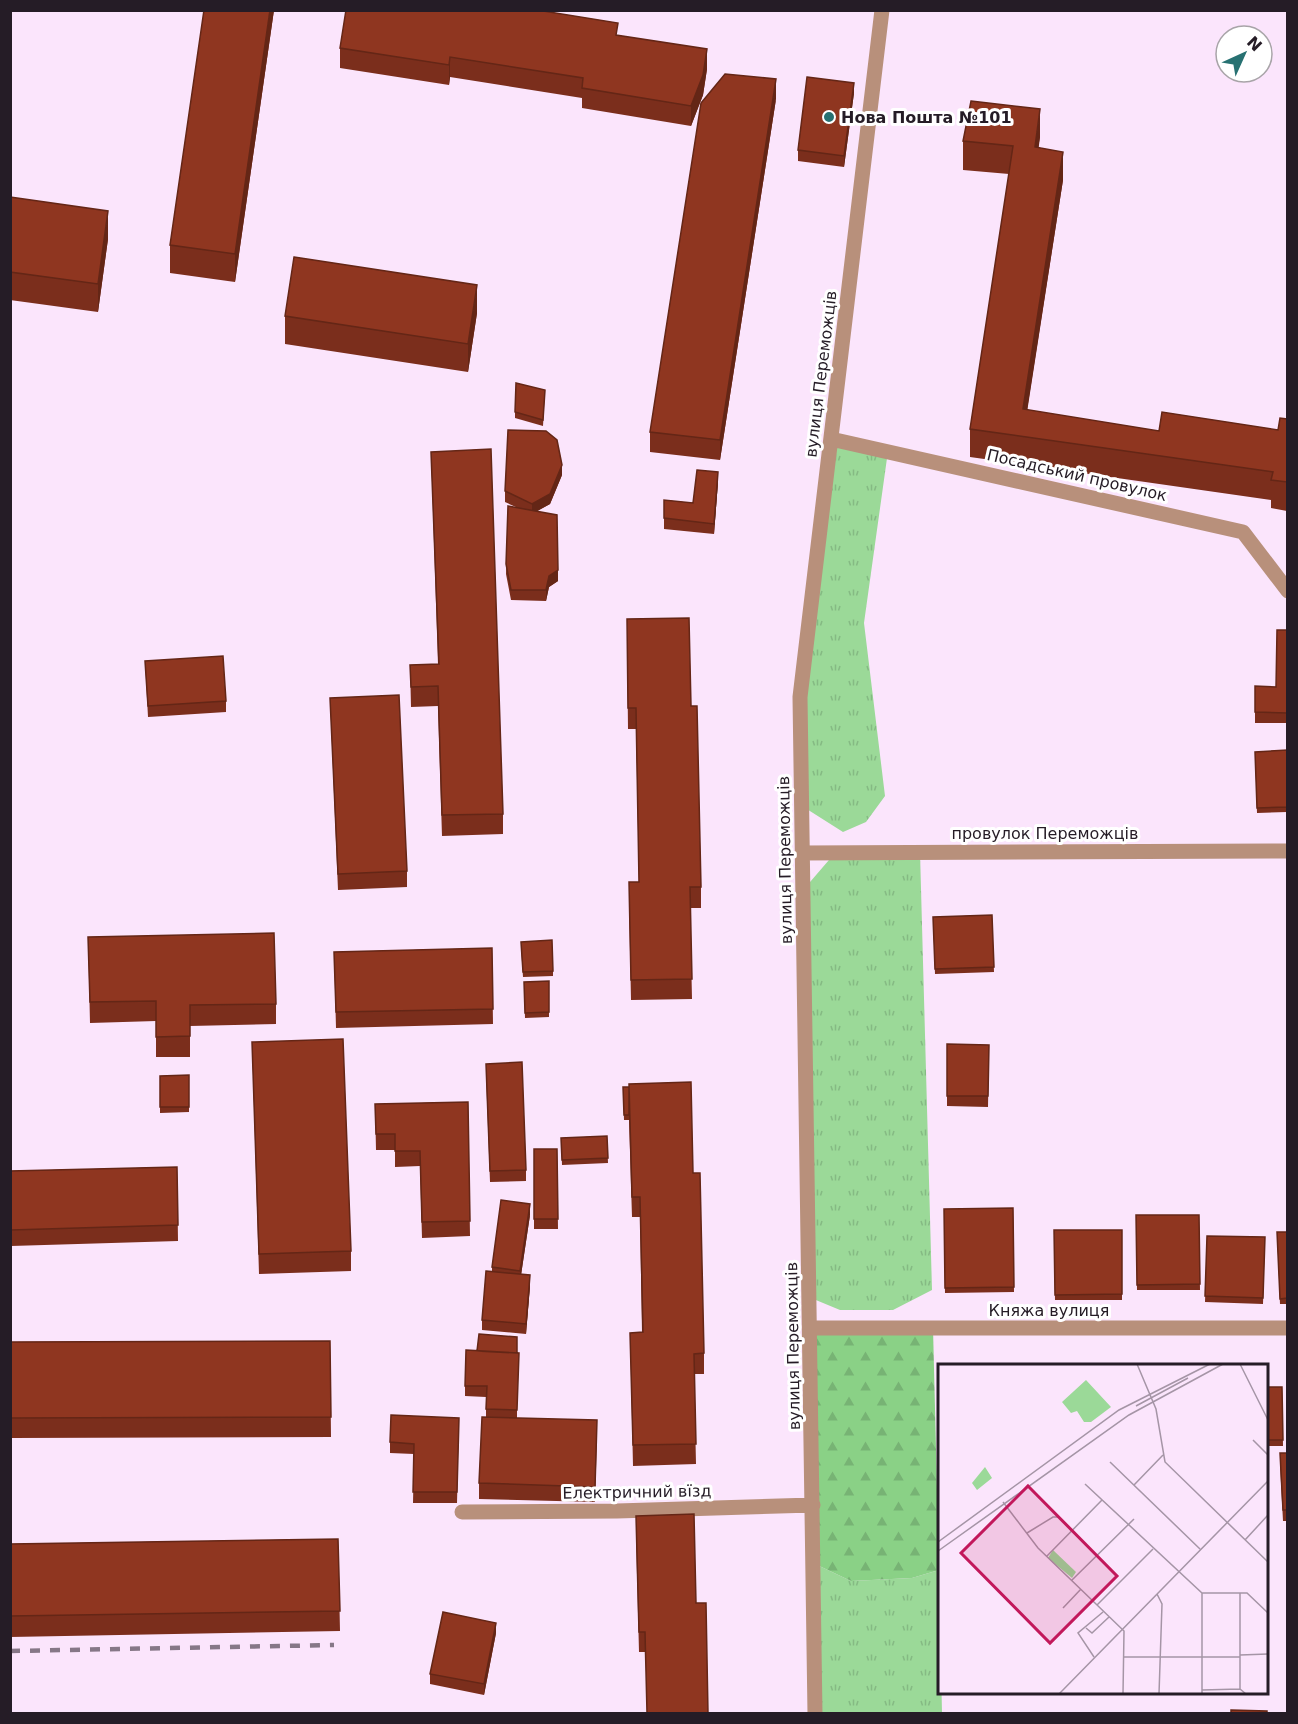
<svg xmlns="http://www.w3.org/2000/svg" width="1298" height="1724" viewBox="0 0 1298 1724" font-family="'DejaVu Sans',sans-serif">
<defs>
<pattern id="grass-tufts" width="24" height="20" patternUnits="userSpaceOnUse" patternTransform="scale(1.5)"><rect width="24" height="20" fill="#9bd998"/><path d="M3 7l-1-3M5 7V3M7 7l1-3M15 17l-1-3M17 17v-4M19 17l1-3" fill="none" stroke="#85ba83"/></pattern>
<pattern id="forest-firs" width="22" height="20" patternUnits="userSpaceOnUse" patternTransform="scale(1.5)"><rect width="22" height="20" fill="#8ad186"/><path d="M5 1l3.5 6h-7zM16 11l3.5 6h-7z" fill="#77b374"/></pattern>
</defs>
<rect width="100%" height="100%" fill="#fbe5fc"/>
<path fill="url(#grass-tufts)" d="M 831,439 L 888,451 L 864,623 L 885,796 L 866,822 L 843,832 L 802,806 L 800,697 Z
M 920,852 L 932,1290 L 893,1310 L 840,1310 L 811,1298 L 804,889 L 835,853 Z
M 813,1563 L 851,1581 L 912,1578 L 939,1570 L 942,1713 L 815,1713 Z"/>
<path fill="url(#forest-firs)" d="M 811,1328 L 933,1328 L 939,1570 L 912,1578 L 851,1581 L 813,1563 Z"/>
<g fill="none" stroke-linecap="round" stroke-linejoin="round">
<path stroke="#b8907b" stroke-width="15" d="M 831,439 L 1243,532 L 1288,591
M 803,853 L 1288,851
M 811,1328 L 1288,1328
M 462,1512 L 617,1511 L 813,1505
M 815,1714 L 800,697 L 882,10"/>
<path stroke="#867787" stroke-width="4.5" stroke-dasharray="10 10" stroke-linecap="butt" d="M 10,1651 L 334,1645"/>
</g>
<path fill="#7b2e1c" d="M 274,10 L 235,282 L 170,273 L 170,245 Z
M 618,35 L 707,69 L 703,95 L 691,126 L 582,108 L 582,98 L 450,77 L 449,85 L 340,68 L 340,48 Z
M 854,93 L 844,167 L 798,161 L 798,150 Z
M 776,99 L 720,460 L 650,452 L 650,432 Z
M 1040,137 L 1038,148 L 1063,180 L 1027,410 L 1159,431 L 1278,430 L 1287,419 L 1287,511 L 1271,508 L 1271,500 L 970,457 L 970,429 L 1009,174 L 963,170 L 963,141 Z
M 10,197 L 108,239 L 98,312 L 10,300 Z
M 477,313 L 468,372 L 285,344 L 285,316 Z
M 545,390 L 543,426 L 515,418 L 515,412 Z
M 431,452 L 503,814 L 503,834 L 442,836 L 438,706 L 411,707 L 410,665 L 438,664 Z
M 562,475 L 550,504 L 537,511 L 558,581 L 549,587 L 546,601 L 511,600 L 506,574 L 508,506 L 518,508 L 505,502 L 505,491 Z
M 718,482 L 714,534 L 664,529 L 664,500 L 693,503 Z
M 1287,630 L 1287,723 L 1255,723 L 1255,686 L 1276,687 Z
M 627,639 L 691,706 L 701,887 L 701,908 L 690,908 L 692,999 L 631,1000 L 629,903 L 639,882 L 636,729 L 628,729 Z
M 145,661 L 226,701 L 226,712 L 148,717 Z
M 330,698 L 407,871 L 407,887 L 338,890 Z
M 1287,750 L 1287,812 L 1257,813 L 1255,752 Z
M 992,915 L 994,972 L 935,974 L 933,917 Z
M 88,937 L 276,1004 L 276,1024 L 190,1026 L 190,1057 L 156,1057 L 156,1021 L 90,1023 Z
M 521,947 L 553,971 L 553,976 L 523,977 Z
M 492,948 L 493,1024 L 336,1028 L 334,952 Z
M 549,981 L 549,1017 L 525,1018 L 524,982 Z
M 252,1042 L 351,1251 L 351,1271 L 259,1274 Z
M 947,1044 L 989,1045 L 988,1107 L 947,1106 Z
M 486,1074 L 526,1170 L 526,1181 L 490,1182 Z
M 189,1075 L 189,1112 L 160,1113 L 160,1076 Z
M 623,1087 L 693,1173 L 704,1353 L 704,1374 L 694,1374 L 696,1464 L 633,1466 L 630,1333 L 642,1332 L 640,1217 L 632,1217 L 629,1120 L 624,1120 Z
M 468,1102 L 470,1236 L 422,1238 L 420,1166 L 395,1167 L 395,1150 L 376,1150 L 375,1104 Z
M 607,1136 L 608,1163 L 562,1165 L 561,1138 Z
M 534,1149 L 557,1149 L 558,1229 L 534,1229 Z
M 177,1167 L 178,1241 L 11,1246 L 10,1171 Z
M 1013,1208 L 1014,1292 L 945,1293 L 944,1209 Z
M 530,1215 L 521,1275 L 530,1286 L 526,1334 L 482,1330 L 482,1320 L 492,1272 L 492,1267 Z
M 1136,1215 L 1199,1215 L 1200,1290 L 1137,1290 Z
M 1054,1230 L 1122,1230 L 1122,1300 L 1055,1300 Z
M 1277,1232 L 1287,1232 L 1287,1304 L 1280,1304 Z
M 1207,1236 L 1265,1237 L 1263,1304 L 1205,1302 Z
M 330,1341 L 331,1437 L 10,1438 L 10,1342 Z
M 517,1353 L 517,1418 L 597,1436 L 595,1502 L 479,1499 L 479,1483 L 486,1417 L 486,1397 L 465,1396 L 465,1386 Z
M 1266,1387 L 1282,1387 L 1283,1446 L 1266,1446 Z
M 459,1418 L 457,1503 L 413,1503 L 414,1454 L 390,1453 L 390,1442 Z
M 1287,1453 L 1287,1521 L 1283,1521 L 1280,1464 Z
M 636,1536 L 696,1603 L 645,1652 L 639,1652 Z
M 338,1539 L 340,1631 L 10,1637 L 10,1544 Z
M 496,1633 L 484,1695 L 430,1684 L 430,1674 Z"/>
<path fill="#642616" d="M 270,10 L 274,10 L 235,282 L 235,254 Z
M 707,49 L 707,69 L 703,95 L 691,126 L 691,106 Z
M 450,57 L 450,77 L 449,85 L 449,65 Z
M 776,79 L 776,99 L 720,460 L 720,440 Z
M 854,83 L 854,93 L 844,167 L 844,156 Z
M 1040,109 L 1040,137 L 1035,176 L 1035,147 Z
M 1063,152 L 1063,180 L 1023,438 L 1023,409 Z
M 108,211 L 108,239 L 98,312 L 98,284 Z
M 477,285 L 477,313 L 468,372 L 468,344 Z
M 562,465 L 562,475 L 550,504 L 532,514 L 532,504 Z
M 718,472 L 718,482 L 714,534 L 714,524 Z
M 558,570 L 558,581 L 549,587 L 546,601 L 546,590 L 549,576 Z
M 530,1204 L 530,1215 L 520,1282 L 520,1271 Z
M 530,1275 L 530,1286 L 526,1334 L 526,1324 Z
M 496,1623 L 496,1633 L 484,1695 L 484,1684 Z"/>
<path fill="#8f3620" stroke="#642616" stroke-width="1.5" d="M 204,10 L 270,10 L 235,254 L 170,245 Z
M 346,10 L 537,10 L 618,23 L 616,35 L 707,49 L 703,75 L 691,106 L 582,88 L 583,78 L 450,57 L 449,65 L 340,48 Z
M 725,74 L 776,79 L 720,440 L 650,432 L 701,103 Z
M 807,77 L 854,83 L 844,156 L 798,150 Z
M 971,101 L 1040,109 L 1035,147 L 1063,152 L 1023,409 L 1159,431 L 1162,412 L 1278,430 L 1280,418 L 1287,419 L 1287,482 L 1271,480 L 1273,472 L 970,429 L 1013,146 L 963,141 Z
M 10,197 L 108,211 L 98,284 L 10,272 Z
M 294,257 L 477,285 L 468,344 L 285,316 Z
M 516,383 L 545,390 L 543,420 L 515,412 Z
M 508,430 L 546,431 L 557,440 L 562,465 L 550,494 L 532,504 L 505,491 Z
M 491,449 L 503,814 L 442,815 L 438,686 L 411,687 L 410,665 L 439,664 L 431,452 Z
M 697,470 L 718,472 L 714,524 L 664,518 L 664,500 L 693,503 Z
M 508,506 L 557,515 L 558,570 L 549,576 L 546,590 L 511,590 L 506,564 Z
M 689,618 L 691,706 L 697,706 L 701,887 L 690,887 L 692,979 L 631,980 L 629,882 L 639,882 L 636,708 L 628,708 L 627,619 Z
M 1277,630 L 1287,630 L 1287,713 L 1255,712 L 1255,686 L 1276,687 Z
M 223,656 L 226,701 L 148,706 L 145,661 Z
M 399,695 L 407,871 L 338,874 L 330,698 Z
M 1287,750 L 1287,807 L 1257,808 L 1255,752 Z
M 992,915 L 994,967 L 935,969 L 933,917 Z
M 274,933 L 276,1004 L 190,1005 L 190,1036 L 156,1037 L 156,1001 L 90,1002 L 88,937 Z
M 552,940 L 553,971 L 523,972 L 521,942 Z
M 492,948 L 493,1009 L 336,1012 L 334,952 Z
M 549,981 L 549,1012 L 525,1013 L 524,982 Z
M 343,1039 L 351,1251 L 259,1254 L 252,1042 Z
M 947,1044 L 989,1045 L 988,1096 L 947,1096 Z
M 522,1062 L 526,1170 L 490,1171 L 486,1064 Z
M 189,1075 L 189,1107 L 160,1107 L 160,1076 Z
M 691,1082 L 693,1173 L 700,1173 L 704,1353 L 694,1354 L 696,1444 L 633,1445 L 630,1333 L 643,1332 L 640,1197 L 632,1197 L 629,1084 Z
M 623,1087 L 629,1087 L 629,1115 L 624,1115 Z
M 468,1102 L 470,1221 L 422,1222 L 420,1151 L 395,1151 L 395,1134 L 376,1134 L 375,1104 Z
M 607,1136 L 608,1158 L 562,1160 L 561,1138 Z
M 534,1149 L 557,1149 L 558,1219 L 534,1219 Z
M 177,1167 L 178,1225 L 11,1230 L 10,1171 Z
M 501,1200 L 530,1204 L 520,1271 L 492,1267 Z
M 1013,1208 L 1014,1287 L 945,1288 L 944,1209 Z
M 1136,1215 L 1199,1215 L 1200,1284 L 1137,1285 Z
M 1054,1230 L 1122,1230 L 1122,1294 L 1055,1295 Z
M 1277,1232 L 1287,1232 L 1287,1298 L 1280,1299 Z
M 1207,1236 L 1265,1237 L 1263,1298 L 1205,1296 Z
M 486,1271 L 530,1275 L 526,1324 L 482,1320 Z
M 479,1334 L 517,1337 L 517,1353 L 477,1351 Z
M 330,1341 L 331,1417 L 10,1418 L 10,1342 Z
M 466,1350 L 519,1353 L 517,1410 L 486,1409 L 487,1386 L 465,1386 Z
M 1266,1387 L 1282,1387 L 1283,1440 L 1266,1440 Z
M 391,1415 L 459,1418 L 457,1492 L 413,1492 L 414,1444 L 390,1442 Z
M 482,1417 L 597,1420 L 595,1487 L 479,1483 Z
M 1280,1453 L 1287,1453 L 1287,1510 L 1283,1510 Z
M 694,1514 L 696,1603 L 706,1603 L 708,1713 L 647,1713 L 645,1632 L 639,1632 L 636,1516 Z
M 338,1539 L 340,1611 L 10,1616 L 10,1544 Z
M 443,1612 L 496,1623 L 484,1684 L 430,1674 Z
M 1231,1710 L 1267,1711 L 1267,1713 L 1231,1713 Z"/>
<circle fill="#277172" stroke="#fff" stroke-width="2" cx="829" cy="117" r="6"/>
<g text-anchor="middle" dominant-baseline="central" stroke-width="6" stroke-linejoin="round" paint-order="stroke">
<g font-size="16" font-weight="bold" fill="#251c26" stroke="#fff" text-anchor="start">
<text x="841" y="117">Нова Пошта №101</text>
</g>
<g font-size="16" fill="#251c26" stroke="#fff">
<text transform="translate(821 374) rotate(-83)">вулиця Переможців</text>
<text transform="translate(1077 475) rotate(13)">Посадський провулок</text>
<text x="1045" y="833">провулок Переможців</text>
<text transform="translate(785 860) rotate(-91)">вулиця Переможців</text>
<text x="1049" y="1310">Княжа вулиця</text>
<text transform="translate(793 1346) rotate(-91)">вулиця Переможців</text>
<text transform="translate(637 1492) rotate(-1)">Електричний вїзд</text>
</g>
</g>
<g transform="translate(938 1364)">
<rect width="330" height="330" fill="#fbe5fc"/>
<path d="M 115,186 L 138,208 L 134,214 L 110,194 Z" fill="#9bd998"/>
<path d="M 148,16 L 173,43 L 153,58 L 146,58 L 139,47 L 133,49 L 124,38 ZM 47,103 L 54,114 L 39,126 L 34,119 Z" fill="#9bd998"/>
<path fill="none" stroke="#a595a6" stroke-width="1.5" d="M 199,0 L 218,45 L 227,98 L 330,198M 302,0 L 330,56M 198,42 L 250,14M 315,76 L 330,91M 172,98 L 262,185M 147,120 L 264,229 L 309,229 L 330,249M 196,121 L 225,91M 65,138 L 100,184 L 186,267 L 185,330M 89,169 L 115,153 L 120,153M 307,176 L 330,151M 0,178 L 181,46 L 272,0M 0,187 L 191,51 L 285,0M 109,192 L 164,136M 134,216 L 196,155M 264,229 L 264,330M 302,229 L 302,325M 219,230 L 224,240 L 221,330M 159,241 L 215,185M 125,244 L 143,225M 148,264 L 154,269 L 171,253M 302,291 L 330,290M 156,293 L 140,269 L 165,248M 186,293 L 302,293M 264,326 L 302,325 L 308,330M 121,330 L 330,117"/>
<path fill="#c2185b" fill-opacity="0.15" stroke="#c2185b" stroke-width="3" d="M 90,122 L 179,212 L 112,279 L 23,189 Z"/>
<rect width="330" height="330" fill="none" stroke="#251c26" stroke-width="3"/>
</g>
<rect width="1298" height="1724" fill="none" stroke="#251c26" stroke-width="24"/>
<g transform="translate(1244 54) rotate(45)"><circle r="28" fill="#ffffff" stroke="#a8a4a8" stroke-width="1.5"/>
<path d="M0-4.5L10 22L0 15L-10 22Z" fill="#277172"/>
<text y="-9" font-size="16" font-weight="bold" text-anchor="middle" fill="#251c26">N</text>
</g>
</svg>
